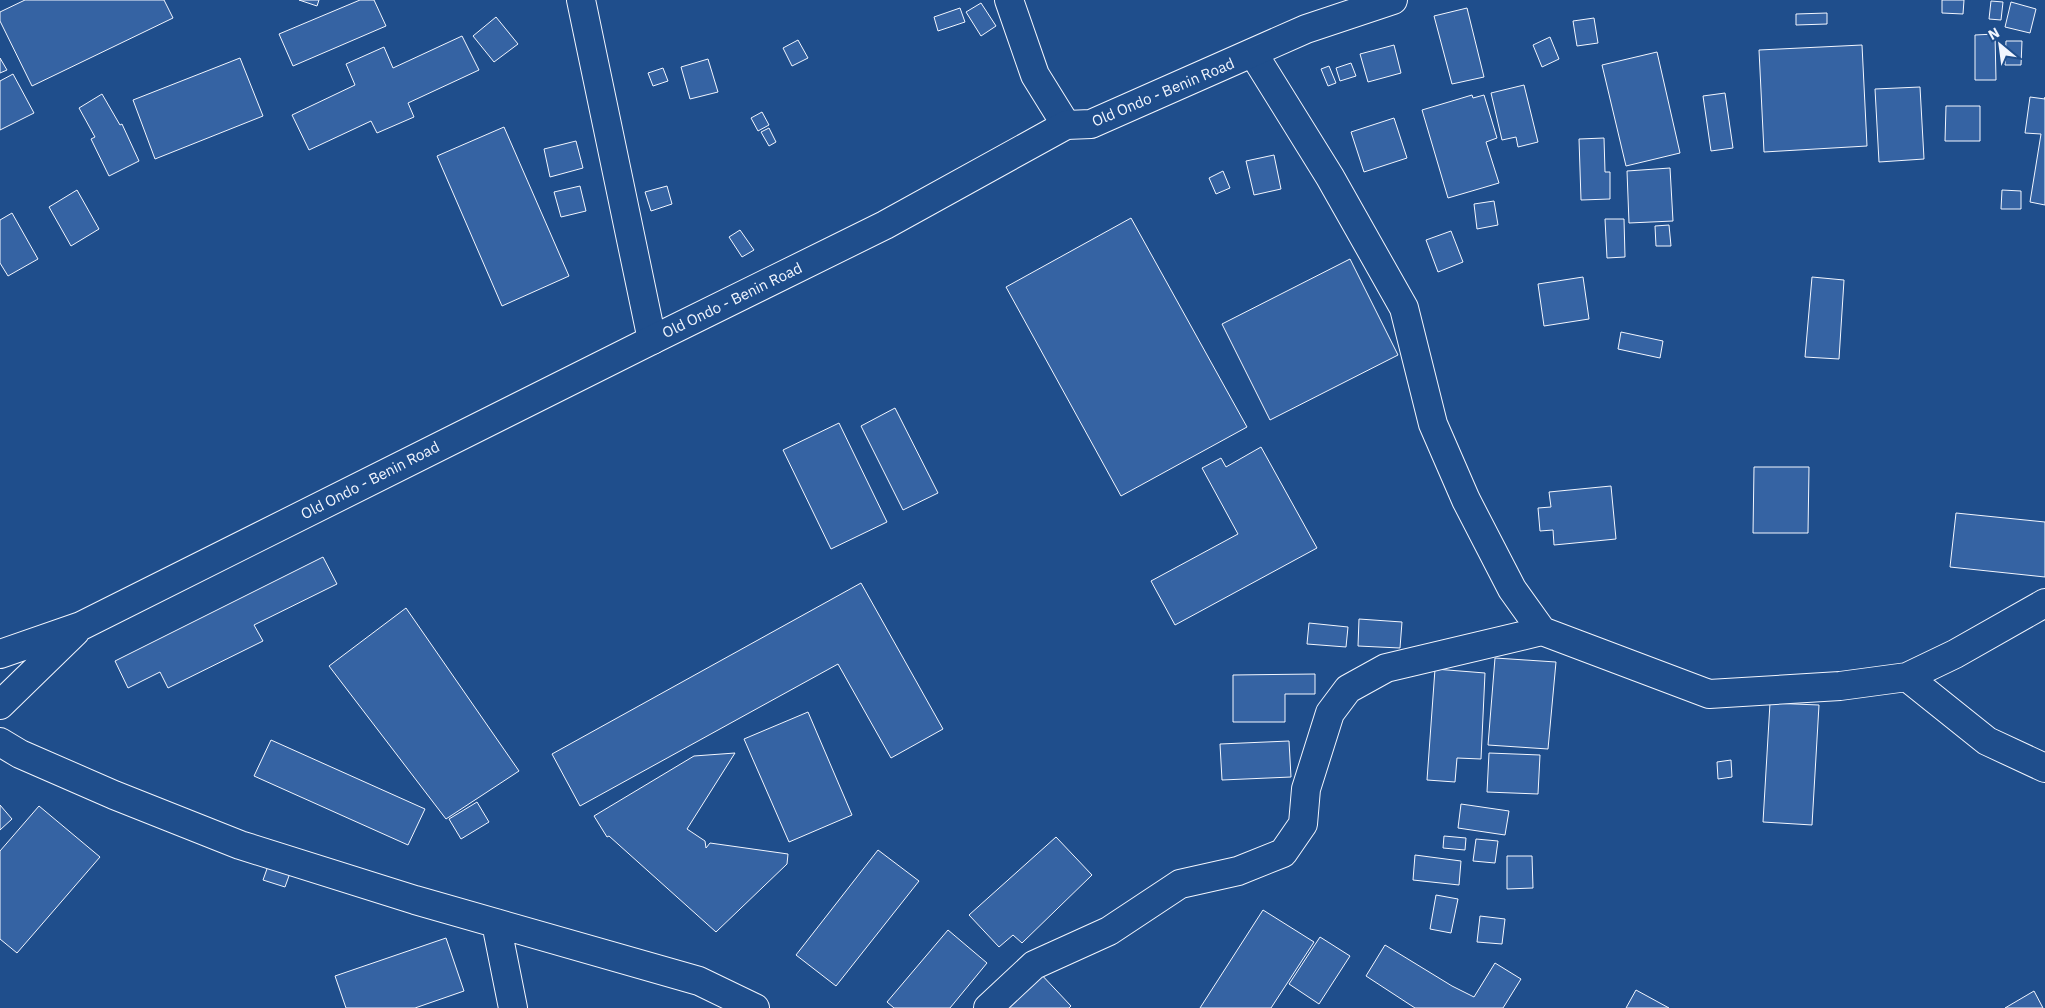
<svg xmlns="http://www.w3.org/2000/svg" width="2045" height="1008" viewBox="0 0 2045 1008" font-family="'IBM Plex Sans',sans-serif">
<rect width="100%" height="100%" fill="#1f4e8c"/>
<path fill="#3563a3" stroke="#f2f6ff" d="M 25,0 L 164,0 L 173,18 L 32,86 L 0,21 L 0,12 Z
M 299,0 L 319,0 L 317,6 Z
M 360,0 L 374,0 L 386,26 L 293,66 L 279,34 Z
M 1942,0 L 1964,0 L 1963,14 L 1942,13 Z
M 1991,1 L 2003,2 L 2001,20 L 1989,19 Z
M 2011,2 L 2036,9 L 2030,33 L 2005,27 Z
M 981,3 L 996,26 L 981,36 L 966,12 Z
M 960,8 L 965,22 L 938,31 L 934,17 Z
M 1467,8 L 1484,77 L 1452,84 L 1434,16 Z
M 1827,13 L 1827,24 L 1796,25 L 1796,14 Z
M 496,17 L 518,44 L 494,62 L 473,36 Z
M 1594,18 L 1598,43 L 1577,46 L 1573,21 Z
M 1995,34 L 1996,80 L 1975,80 L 1975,35 Z
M 462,36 L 479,70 L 408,103 L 414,117 L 377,133 L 371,121 L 309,150 L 292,115 L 355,85 L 346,64 L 384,47 L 393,68 Z
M 1550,37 L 1559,59 L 1542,67 L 1533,45 Z
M 798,40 L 808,58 L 792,66 L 783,48 Z
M 2006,41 L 2022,41 L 2021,65 L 2005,65 Z
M 1394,45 L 1401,73 L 1368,82 L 1360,54 Z
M 1862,45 L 1867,146 L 1764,152 L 1759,50 Z
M 1657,52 L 1680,153 L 1626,166 L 1602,65 Z
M 0,58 L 7,70 L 0,73 Z
M 240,58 L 263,116 L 155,159 L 133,100 Z
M 708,59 L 718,92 L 690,99 L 681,67 Z
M 1351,63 L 1356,76 L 1340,81 L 1336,68 Z
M 1329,66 L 1336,83 L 1328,86 L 1321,69 Z
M 663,68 L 668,81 L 653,86 L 648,73 Z
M 13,74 L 34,113 L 0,130 L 0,81 Z
M 1524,85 L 1538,142 L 1518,147 L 1516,137 L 1502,140 L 1491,93 Z
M 1920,87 L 1924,159 L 1879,162 L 1875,89 Z
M 1725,93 L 1733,148 L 1711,151 L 1703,96 Z
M 102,94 L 120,125 L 122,124 L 139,161 L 109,176 L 91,139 L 95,137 L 79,108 Z
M 1472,95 L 1473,98 L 1484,95 L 1497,138 L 1486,142 L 1499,183 L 1448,198 L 1422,110 Z
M 2030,97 L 2045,99 L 2045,97 L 2045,205 L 2030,202 L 2041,134 L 2025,133 Z
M 1946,106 L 1980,106 L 1980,141 L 1945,141 Z
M 762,112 L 769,125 L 758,131 L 751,118 Z
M 1394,118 L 1407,158 L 1364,172 L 1351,132 Z
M 504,127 L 569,276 L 502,306 L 437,156 Z
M 769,128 L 776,142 L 769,146 L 761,132 Z
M 1604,138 L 1605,172 L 1610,172 L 1610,199 L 1581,200 L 1579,139 Z
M 576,141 L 583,168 L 550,177 L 544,149 Z
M 1274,155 L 1281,189 L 1254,195 L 1246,161 Z
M 1670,168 L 1673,221 L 1629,223 L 1627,171 Z
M 1223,171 L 1230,188 L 1216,194 L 1209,178 Z
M 580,186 L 586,211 L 561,217 L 554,192 Z
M 667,186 L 672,204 L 651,211 L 645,192 Z
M 77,190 L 99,229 L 71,246 L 49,207 Z
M 2002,190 L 2021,191 L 2021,209 L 2001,209 Z
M 1494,201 L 1498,225 L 1477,229 L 1474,204 Z
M 12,213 L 38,259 L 8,276 L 0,263 L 0,220 Z
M 1131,218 L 1247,427 L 1121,496 L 1006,287 Z
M 1605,219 L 1624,219 L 1625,257 L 1607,258 Z
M 1669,225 L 1671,246 L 1656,246 L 1655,226 Z
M 740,230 L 754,250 L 742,257 L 729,237 Z
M 1451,231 L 1463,262 L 1438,272 L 1426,240 Z
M 1350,259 L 1398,355 L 1270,420 L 1222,324 Z
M 1583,277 L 1589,319 L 1544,326 L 1538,284 Z
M 1812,277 L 1844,280 L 1839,359 L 1805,357 Z
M 1621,332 L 1663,341 L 1660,358 L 1618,349 Z
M 895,408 L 938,493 L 903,510 L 861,426 Z
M 839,423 L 887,522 L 831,549 L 783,450 Z
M 1261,447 L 1317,548 L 1175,625 L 1151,581 L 1238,534 L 1202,468 L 1221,458 L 1226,467 Z
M 1754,467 L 1809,467 L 1808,533 L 1753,533 Z
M 1611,486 L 1616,539 L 1554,545 L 1553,530 L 1540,531 L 1538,508 L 1551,507 L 1549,492 Z
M 1956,513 L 2045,522 L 2045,577 L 1950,567 Z
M 323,557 L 337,584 L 254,625 L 263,641 L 168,688 L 160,672 L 128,688 L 115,661 Z
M 861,583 L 943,729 L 891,758 L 838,664 L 580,806 L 552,754 Z
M 406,608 L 519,771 L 446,819 L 329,666 Z
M 1359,619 L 1402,622 L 1400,648 L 1358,646 Z
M 1309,623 L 1348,627 L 1346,647 L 1307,644 Z
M 1495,658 L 1556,662 L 1548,749 L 1488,745 Z
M 1435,669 L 1485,673 L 1481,759 L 1457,758 L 1455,782 L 1427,780 Z
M 1315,674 L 1315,694 L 1285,694 L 1285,722 L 1233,722 L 1233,675 Z
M 1770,703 L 1819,705 L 1812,825 L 1763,822 Z
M 808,712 L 852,815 L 789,842 L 744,739 Z
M 271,740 L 425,809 L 408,845 L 254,776 Z
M 1289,741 L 1291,777 L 1222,780 L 1220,744 Z
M 735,753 L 687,829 L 705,841 L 706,848 L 710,843 L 788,854 L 787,864 L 716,932 L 609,836 L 607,837 L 594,816 L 694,756 Z
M 1489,753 L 1540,755 L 1538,794 L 1487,792 Z
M 1731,760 L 1732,777 L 1718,779 L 1717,762 Z
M 477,802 L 489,822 L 461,839 L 449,819 Z
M 1461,804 L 1509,811 L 1505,835 L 1458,828 Z
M 0,805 L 12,819 L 0,830 Z
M 39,806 L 100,857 L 17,953 L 0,939 L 0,851 Z
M 1444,836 L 1466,838 L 1465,850 L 1443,848 Z
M 1056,837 L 1092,875 L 1022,943 L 1013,935 L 999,947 L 969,915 Z
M 1476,839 L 1498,841 L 1495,863 L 1473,861 Z
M 878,850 L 919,881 L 836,986 L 796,955 Z
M 1415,855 L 1461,861 L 1459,885 L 1413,880 Z
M 1507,856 L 1532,856 L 1533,888 L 1507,889 Z
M 268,866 L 290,873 L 285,887 L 263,880 Z
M 1436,895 L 1458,899 L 1451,933 L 1430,929 Z
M 1263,910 L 1314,942 L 1271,1008 L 1200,1008 Z
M 1480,916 L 1505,919 L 1502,944 L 1477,942 Z
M 948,930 L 987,963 L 950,1008 L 894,1008 L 887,1002 Z
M 1320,937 L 1350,956 L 1319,1004 L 1289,984 Z
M 446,938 L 464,991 L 415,1008 L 346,1008 L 335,976 Z
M 1385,945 L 1452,986 L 1474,997 L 1495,963 L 1521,979 L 1503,1008 L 1415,1008 L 1366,976 Z
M 1038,971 L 1071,1006 L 1069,1008 L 998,1008 Z
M 1636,990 L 1669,1008 L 1626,1008 Z
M 2034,991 L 2043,1008 L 2005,1008 Z"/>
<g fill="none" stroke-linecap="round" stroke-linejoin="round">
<defs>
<path id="street" d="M 581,0 L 652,340
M 1009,0 L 1035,75 L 1066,125
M 1253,53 L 1330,177 L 1404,308 L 1433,424 L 1466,500 L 1512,589 L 1542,631
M 1907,677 L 1987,741 L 2045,768
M 0,742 L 20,754 L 114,795 L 240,845 L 415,900 L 699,981 L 755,1008
M 496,923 L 513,1008
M 988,1008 L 1034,965 L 1109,931 L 1180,884 L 1238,871 L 1283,853 L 1303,824 L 1306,789 L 1330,713 L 1348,689 L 1386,668 L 1542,631 L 1709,694 L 1840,686 L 1907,677 L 1955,654 L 2045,603"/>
<path id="primary" d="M 0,654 L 81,626 L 652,340 L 885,225 L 1066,125 L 1091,124 L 1306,29 L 1393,0
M 0,705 L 75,632"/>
</defs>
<use href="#street" stroke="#f2f6ff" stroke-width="30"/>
<use href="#primary" stroke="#f2f6ff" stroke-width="30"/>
<use href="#street" stroke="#1f4e8c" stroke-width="28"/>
<use href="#primary" stroke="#1f4e8c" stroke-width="28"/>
</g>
<g text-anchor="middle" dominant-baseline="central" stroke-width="4" stroke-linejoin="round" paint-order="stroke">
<g font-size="15" fill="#f2f6ff" stroke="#1f4e8c">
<text transform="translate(1163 92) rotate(-23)">Old Ondo - Benin Road</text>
<text transform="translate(732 300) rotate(-26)">Old Ondo - Benin Road</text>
<text transform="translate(370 480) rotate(-27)">Old Ondo - Benin Road</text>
</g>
</g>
<g transform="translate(2000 45) rotate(331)" stroke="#1f4e8c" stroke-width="4" paint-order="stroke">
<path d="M0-4L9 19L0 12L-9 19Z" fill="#f2f6ff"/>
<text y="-8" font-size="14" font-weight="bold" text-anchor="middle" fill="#f2f6ff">N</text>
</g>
</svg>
